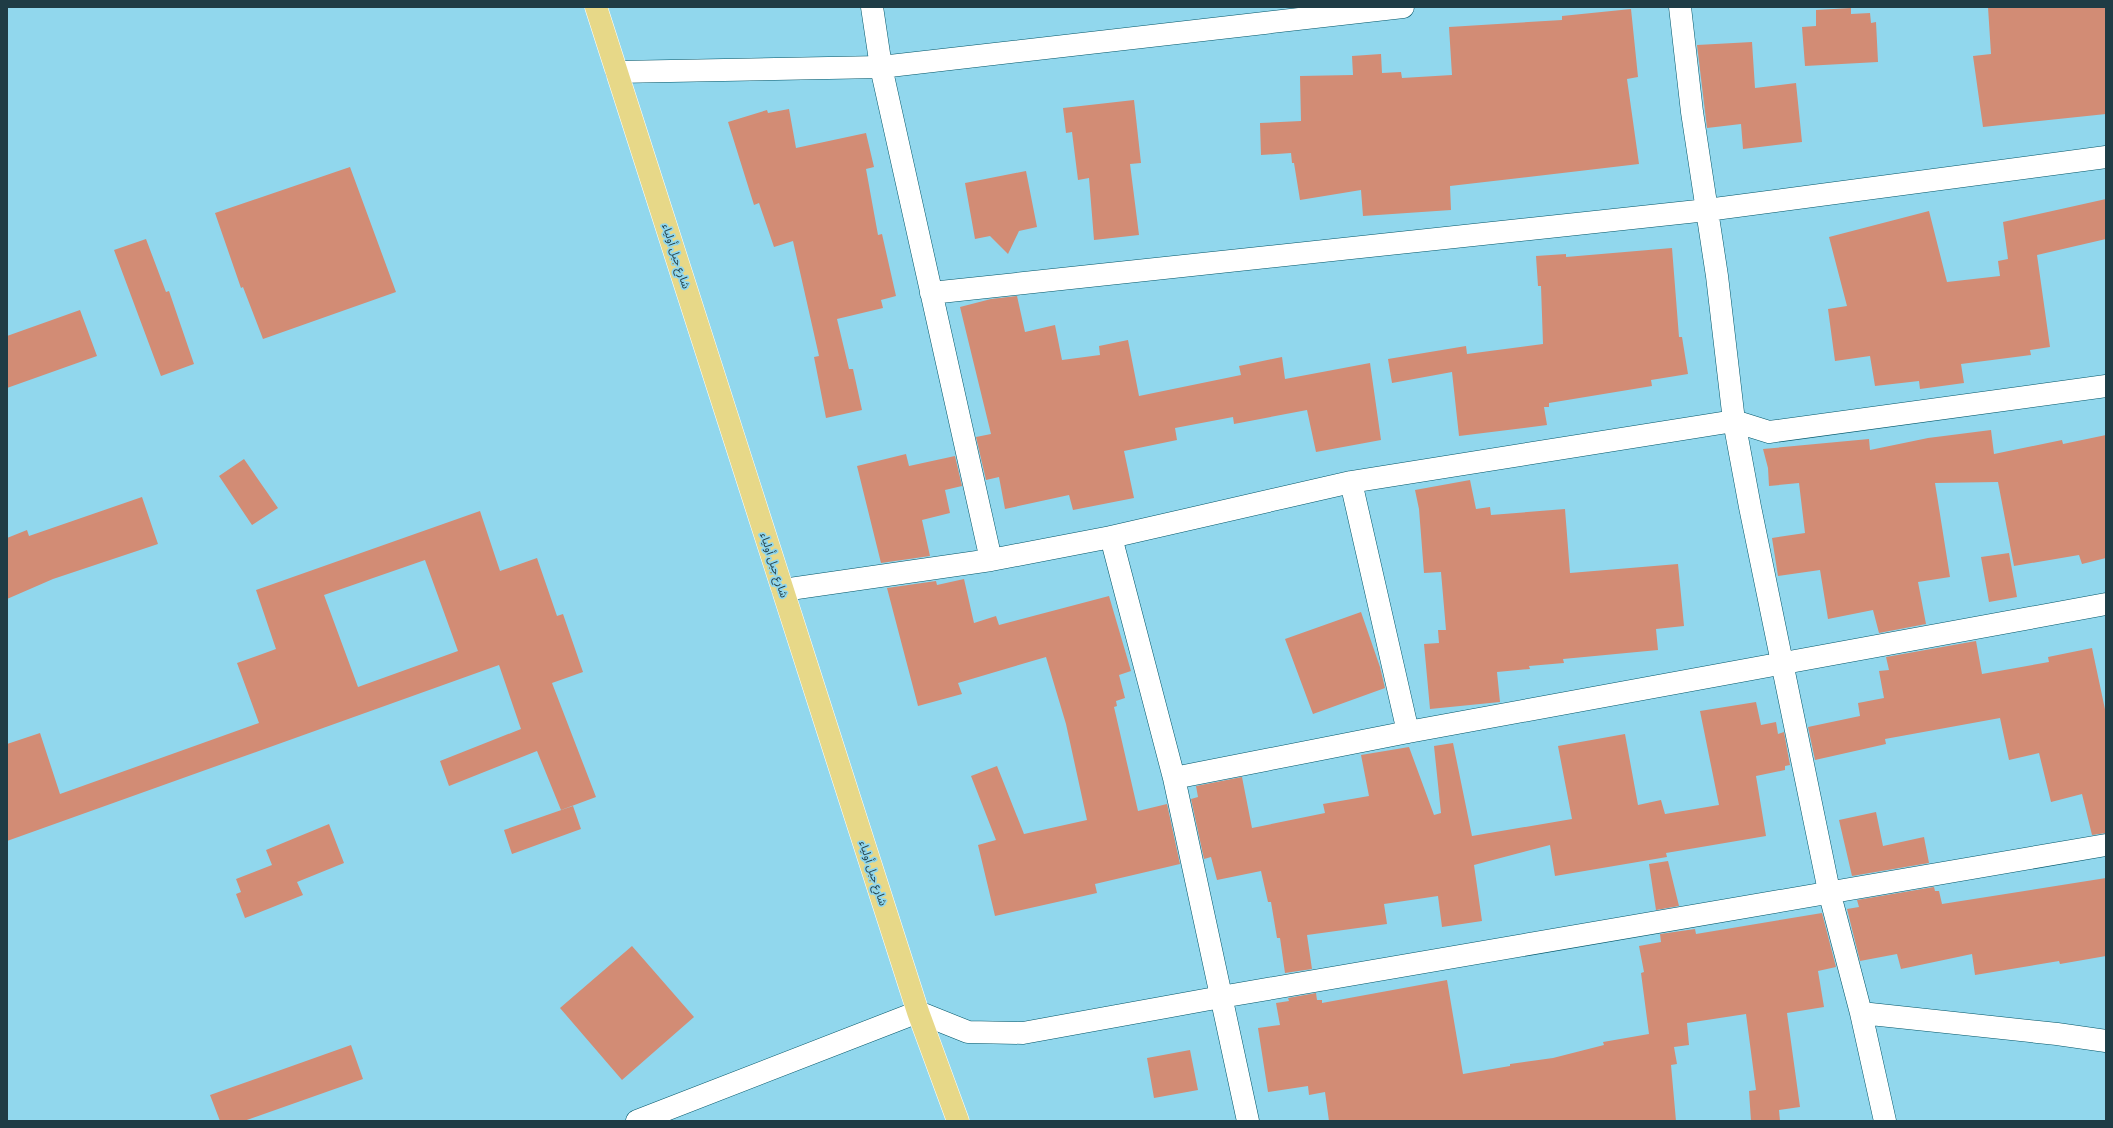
<svg xmlns="http://www.w3.org/2000/svg" width="2113" height="1128" viewBox="0 0 2113 1128" font-family="'Golos Text','Noto Sans Arabic',sans-serif">
<rect width="100%" height="100%" fill="#91d7ed"/>
<path fill="#d28c75" fill-rule="evenodd" d="M 1988,7 L 2106,7 L 2106,114 L 1983,127 L 1973,56 L 1991,54 Z
M 1851,8 L 1851,14 L 1870,13 L 1871,23 L 1876,22 L 1878,62 L 1805,66 L 1802,27 L 1816,26 L 1816,10 Z
M 1631,9 L 1638,77 L 1627,79 L 1639,164 L 1450,186 L 1451,210 L 1363,216 L 1361,190 L 1300,200 L 1294,163 L 1292,163 L 1291,153 L 1261,155 L 1260,123 L 1301,121 L 1300,76 L 1353,75 L 1352,56 L 1381,54 L 1382,73 L 1401,72 L 1402,78 L 1452,75 L 1449,27 L 1562,20 L 1562,16 Z
M 1752,42 L 1755,88 L 1796,83 L 1802,142 L 1743,149 L 1741,124 L 1707,128 L 1697,45 Z
M 1134,100 L 1141,163 L 1130,164 L 1139,235 L 1094,240 L 1089,178 L 1078,180 L 1072,132 L 1066,133 L 1063,108 Z
M 789,109 L 796,148 L 866,133 L 874,167 L 866,169 L 878,235 L 882,234 L 896,296 L 881,300 L 883,308 L 837,319 L 849,369 L 853,369 L 862,410 L 826,418 L 814,357 L 819,356 L 793,241 L 774,247 L 759,203 L 754,205 L 728,122 L 767,110 L 768,113 Z
M 350,167 L 396,292 L 263,339 L 243,287 L 241,288 L 215,213 Z
M 1026,171 L 1037,227 L 1019,231 L 1008,254 L 990,236 L 975,239 L 965,183 Z
M 2106,199 L 2106,239 L 2037,255 L 2050,347 L 2030,350 L 2031,355 L 1961,364 L 1964,383 L 1920,389 L 1919,381 L 1875,386 L 1870,356 L 1835,361 L 1828,309 L 1847,306 L 1829,237 L 1929,211 L 1947,282 L 2000,276 L 1998,261 L 2008,259 L 2003,222 Z
M 146,239 L 166,292 L 169,291 L 194,364 L 161,376 L 114,250 Z
M 1672,248 L 1679,337 L 1682,337 L 1688,374 L 1651,380 L 1652,386 L 1549,403 L 1549,407 L 1544,407 L 1547,425 L 1459,436 L 1452,372 L 1392,383 L 1388,359 L 1466,346 L 1467,354 L 1543,344 L 1541,286 L 1538,286 L 1536,256 L 1566,254 L 1566,257 Z
M 1017,296 L 1025,332 L 1055,325 L 1062,360 L 1100,355 L 1099,346 L 1128,340 L 1139,396 L 1241,375 L 1239,366 L 1282,357 L 1285,379 L 1370,363 L 1381,440 L 1316,452 L 1307,410 L 1234,424 L 1233,417 L 1175,428 L 1177,440 L 1124,451 L 1134,498 L 1073,510 L 1069,495 L 1005,509 L 999,477 L 986,480 L 979,450 L 976,437 L 991,434 L 960,307 L 991,299 Z
M 80,310 L 97,356 L 7,388 L 7,336 Z
M 1991,430 L 1994,454 L 2062,440 L 2063,444 L 2106,435 L 2106,558 L 2082,564 L 2079,555 L 2014,566 L 1998,482 L 1935,483 L 1950,577 L 1918,582 L 1926,624 L 1879,633 L 1873,610 L 1828,619 L 1820,570 L 1778,576 L 1772,538 L 1805,533 L 1799,483 L 1769,486 L 1768,468 L 1763,449 L 1869,439 L 1870,450 L 1928,438 Z
M 906,454 L 909,466 L 955,456 L 962,486 L 945,490 L 950,513 L 922,520 L 930,556 L 881,563 L 857,466 Z
M 244,459 L 278,508 L 252,525 L 219,476 Z
M 1470,480 L 1476,509 L 1490,507 L 1491,515 L 1565,509 L 1570,573 L 1678,564 L 1684,626 L 1656,629 L 1658,650 L 1563,659 L 1564,663 L 1529,666 L 1530,669 L 1497,672 L 1500,702 L 1430,709 L 1424,644 L 1439,643 L 1438,630 L 1446,630 L 1441,572 L 1424,573 L 1419,509 L 1415,490 Z
M 142,497 L 158,544 L 53,579 L 7,599 L 7,538 L 27,530 L 29,536 Z
M 480,511 L 500,571 L 537,558 L 557,616 L 563,614 L 583,672 L 552,683 L 596,797 L 561,810 L 537,751 L 449,786 L 440,761 L 521,729 L 499,665 L 7,841 L 7,744 L 40,733 L 60,794 L 259,723 L 237,663 L 276,649 L 256,590 ZM 425,560 L 458,651 L 358,687 L 324,595 Z
M 2009,553 L 2017,597 L 1989,602 L 1981,557 Z
M 964,579 L 974,623 L 996,616 L 999,625 L 1109,596 L 1131,671 L 1119,675 L 1125,698 L 1116,701 L 1117,706 L 1114,707 L 1138,811 L 1167,804 L 1180,864 L 1095,884 L 1097,893 L 995,916 L 978,845 L 996,840 L 971,776 L 997,766 L 1024,834 L 1087,820 L 1066,724 L 1046,657 L 958,683 L 962,694 L 918,706 L 887,588 L 936,581 L 937,585 Z
M 1361,612 L 1380,667 L 1385,688 L 1313,714 L 1285,639 Z
M 1976,641 L 1982,674 L 2049,662 L 2048,657 L 2092,648 L 2106,714 L 2106,833 L 2092,835 L 2082,794 L 2051,802 L 2039,753 L 2009,760 L 2000,718 L 1885,739 L 1886,744 L 1815,760 L 1808,727 L 1860,716 L 1858,703 L 1884,698 L 1879,671 L 1889,670 L 1886,657 Z
M 1756,702 L 1761,725 L 1776,722 L 1778,734 L 1784,732 L 1790,765 L 1785,766 L 1785,770 L 1756,776 L 1766,836 L 1666,853 L 1667,857 L 1555,876 L 1550,845 L 1474,865 L 1482,921 L 1442,927 L 1438,896 L 1384,904 L 1387,924 L 1307,935 L 1312,969 L 1285,973 L 1280,938 L 1277,938 L 1271,902 L 1268,902 L 1261,871 L 1217,880 L 1211,857 L 1204,859 L 1191,799 L 1198,797 L 1196,786 L 1242,777 L 1252,828 L 1325,813 L 1323,804 L 1369,796 L 1361,755 L 1409,747 L 1434,815 L 1441,813 L 1434,746 L 1453,743 L 1472,836 L 1572,819 L 1558,746 L 1625,734 L 1638,805 L 1661,800 L 1665,814 L 1719,805 L 1700,711 Z
M 573,806 L 581,829 L 512,854 L 504,830 Z
M 1876,812 L 1883,846 L 1924,837 L 1929,863 L 1852,876 L 1839,820 Z
M 329,824 L 344,863 L 297,882 L 303,895 L 245,918 L 236,894 L 241,892 L 236,879 L 272,865 L 266,850 Z
M 1668,861 L 1679,906 L 1656,910 L 1649,864 Z
M 2106,878 L 2106,956 L 2060,964 L 2059,961 L 1975,975 L 1972,954 L 1901,969 L 1897,954 L 1860,961 L 1847,909 L 1859,907 L 1857,900 L 1934,887 L 1935,891 L 1939,891 L 1942,904 Z
M 1822,913 L 1836,967 L 1818,971 L 1824,1007 L 1787,1013 L 1800,1107 L 1779,1110 L 1780,1121 L 1751,1121 L 1749,1091 L 1756,1090 L 1746,1014 L 1687,1023 L 1689,1045 L 1674,1047 L 1677,1064 L 1671,1065 L 1676,1121 L 1329,1121 L 1325,1092 L 1309,1095 L 1308,1086 L 1268,1092 L 1258,1028 L 1280,1025 L 1276,1003 L 1289,1001 L 1288,998 L 1316,993 L 1317,1000 L 1322,1000 L 1322,1003 L 1447,980 L 1463,1074 L 1510,1066 L 1510,1064 L 1553,1058 L 1604,1045 L 1603,1042 L 1649,1034 L 1641,973 L 1644,972 L 1639,946 L 1661,942 L 1660,934 L 1695,929 L 1696,934 Z
M 632,946 L 694,1017 L 622,1080 L 560,1008 Z
M 351,1045 L 363,1079 L 244,1121 L 220,1121 L 210,1095 Z
M 1190,1050 L 1198,1090 L 1154,1098 L 1147,1058 Z"/>
<g fill="none" stroke-linecap="round" stroke-linejoin="round">
<defs>
<path id="street" d="M 872,7 L 881,67 L 991,560
M 1680,7 L 1692,112 L 1717,276 L 1734,421 L 1750,507 L 1829,891 L 1861,1013 L 1885,1121
M 617,72 L 881,67 L 1403,7
M 931,293 L 1707,210 L 2106,157
M 1351,482 L 1408,732
M 1111,537 L 1174,778 L 1248,1121
M 783,590 L 991,560 L 1111,537 L 1351,482 L 1734,421 L 1769,432 L 2106,386
M 1174,778 L 1408,732 L 2106,604
M 1861,1013 L 2057,1034 L 2106,1041
M 637,1121 L 918,1012 L 968,1032 L 1023,1033 L 1221,997 L 2106,845"/>
<path id="highway" d="M 596,7 L 918,1012 L 958,1121"/>
</defs>
<use href="#street" stroke="#005568" stroke-width="23"/>
<use href="#highway" stroke="#fff" stroke-width="23"/>
<use href="#street" stroke="#fff" stroke-width="22"/>
<use href="#highway" stroke="#e7d888" stroke-width="22"/>
</g>
<g text-anchor="middle" dominant-baseline="central" stroke-width="3.5" stroke-linejoin="round" paint-order="stroke">
<g font-size="11" fill="#1f3c45" stroke="#91d7ed">
<text transform="translate(677 256) rotate(72)">شارع جبل أولياء</text>
<text transform="translate(775 565) rotate(72)">شارع جبل أولياء</text>
<text transform="translate(874 873) rotate(72)">شارع جبل أولياء</text>
</g>
</g>
<rect width="2113" height="1128" fill="none" stroke="#1f3c45" stroke-width="16"/>
</svg>
